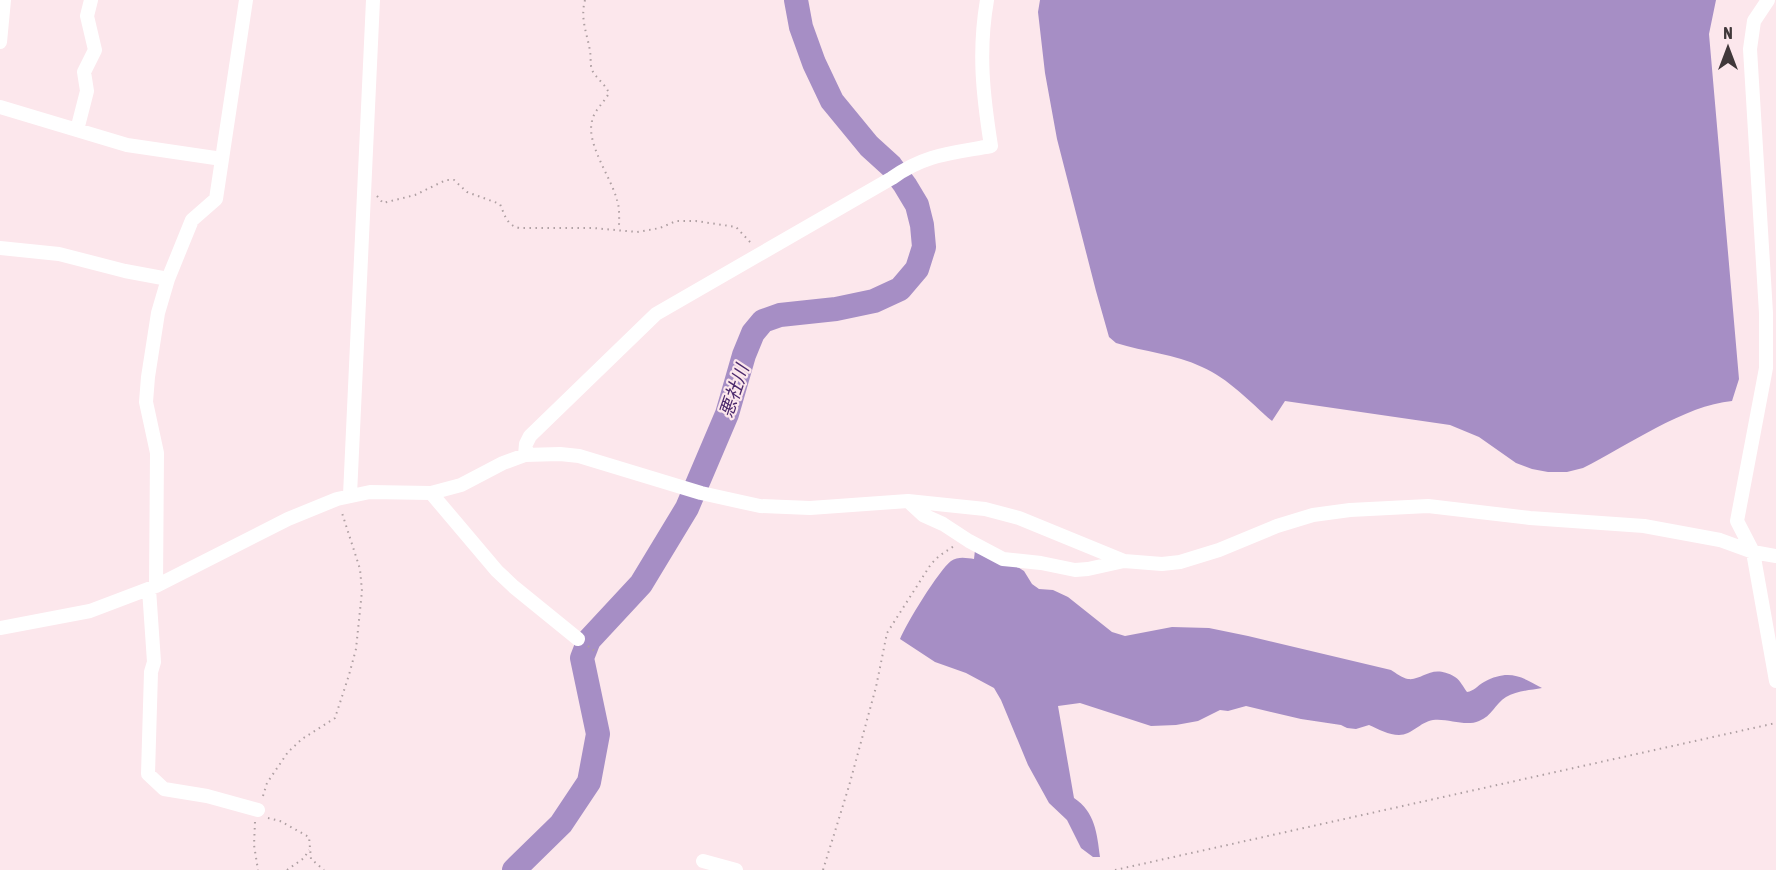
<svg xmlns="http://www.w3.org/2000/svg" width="1776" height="870" viewBox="0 0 1776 870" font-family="'Asap Condensed','Noto Sans JP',sans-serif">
<rect width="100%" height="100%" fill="#fce7ec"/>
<path fill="#a68ec5" d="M 1040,0 L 1716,0 L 1709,34 L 1739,379 L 1732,401 C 1685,405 1627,446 1583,468 L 1567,472 L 1548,472 L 1532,469 L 1516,463 L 1479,437 L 1450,425 L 1285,401 L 1272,421 C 1250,402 1228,378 1202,367 C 1175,354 1144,352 1116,343 L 1109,337 L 1096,291 L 1057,139 L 1045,73 L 1038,12 Z
M 975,550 L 1016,566 L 1024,571 L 1032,584 L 1039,589 L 1053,590 L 1068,597 L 1112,632 L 1125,636 L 1172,627 L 1209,628 L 1248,636 L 1391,670 C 1396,673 1402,678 1408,679 C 1423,681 1431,663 1455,677 C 1461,681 1463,687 1467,692 C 1474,691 1477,686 1484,682 C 1508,669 1521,676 1542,688 C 1531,690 1516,691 1506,697 C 1495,704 1492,716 1479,721 C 1465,727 1448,718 1433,720 C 1420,722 1412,735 1399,735 C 1389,735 1378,729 1369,725 L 1356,729 L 1347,728 L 1341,725 L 1301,719 L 1246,706 L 1228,711 L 1220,710 L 1198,721 L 1176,725 L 1151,726 L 1080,703 L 1058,706 L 1074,798 C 1095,812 1097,833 1100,857 L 1093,857 L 1081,848 L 1067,820 L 1049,803 L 1028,765 L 1001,700 L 994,688 L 966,673 L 935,662 L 900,639 C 906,624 939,570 951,561 C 958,556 967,558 974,559 Z"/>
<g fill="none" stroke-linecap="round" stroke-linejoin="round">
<path stroke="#a68ec5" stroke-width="24" d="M 514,870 L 561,824 L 589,782 L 598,734 L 582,658 L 589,640 L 641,584 L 687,508 L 727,414 L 744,355 L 753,333 L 763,321 L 780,315 L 836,309 L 874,301 L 900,289 L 917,269 L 924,247 L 922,225 L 917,205 L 905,185 L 891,166 L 869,146 L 832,101 L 814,63 L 801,27 L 796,0"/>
<path stroke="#ae9fa2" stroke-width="2" stroke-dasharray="1.5 4.5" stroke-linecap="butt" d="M 585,0 C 580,19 587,33 590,51 C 591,57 590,65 592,70 C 596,78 605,84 609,93 C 604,103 594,110 592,121 C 586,144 611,177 617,200 C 620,209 619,219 619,228
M 377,196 L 383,203 L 415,195 L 446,180 L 454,180 L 467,192 L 500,204 C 505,216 507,225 519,228 L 593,228 L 637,232 L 660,228 L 676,221 L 696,221 L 736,227 L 751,243
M 588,646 L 596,652
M 263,796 L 267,783 L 288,752 L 302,739 L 335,718 L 349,675 L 356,649 L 362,591 L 360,569 L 342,513
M 268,818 L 280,821 L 309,837 L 311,859 L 324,870
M 255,822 L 254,845 L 258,870
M 287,870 L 304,858 L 309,850
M 823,870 L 849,786 L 876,687 L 887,633 L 931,564 L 939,556 L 954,546
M 1115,870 L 1776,723"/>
<path stroke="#fff" stroke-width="14" d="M 1768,0 L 1754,21 L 1750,49 L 1766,313 L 1766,368 L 1737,521 L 1753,552 L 1776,681
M 0,42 L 4,0
M 0,107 L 127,145 L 222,159
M 77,130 L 87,91 L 84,72 L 95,50 L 87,16 L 91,0
M 0,248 L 59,254 L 125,271 L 168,279
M 525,455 L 526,444 L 530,436 L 656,314 L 892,178 C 925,154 953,153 991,146 C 983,95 978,52 987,0
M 431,493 L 497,571 L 514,587 L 578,639
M 350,495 L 373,0
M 908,501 L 985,509 L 1019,518 L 1124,561
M 156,586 L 157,453 L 146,402 L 148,377 L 158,313 L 168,279 L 192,220 L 216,199 L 246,0
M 149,589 L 154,662 L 151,672 L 148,774 L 164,789 L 207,796 L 258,810
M 0,628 L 90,611 L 156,586 L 288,519 L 337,499 L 370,492 L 431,493 L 461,485 L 503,463 L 525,455 L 560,454 L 579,456 L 701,493 L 760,506 L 810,508 L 908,501 L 923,515 L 943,524 L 969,541 L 1003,559 L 1041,563 L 1075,570 L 1088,569 L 1124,561 L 1162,564 L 1180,562 L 1219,550 L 1277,526 L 1313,515 L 1350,510 L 1428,506 L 1530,518 L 1644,526 L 1720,540 L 1753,552 L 1776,556
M 703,861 L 736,870"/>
</g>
<g text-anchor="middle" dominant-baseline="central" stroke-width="4.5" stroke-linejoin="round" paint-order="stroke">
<g font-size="18" font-style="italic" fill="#4b296c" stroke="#fce7ec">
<text transform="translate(734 391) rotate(-71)">悪社川</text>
</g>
</g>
<g transform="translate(1728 48)" stroke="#fce7ec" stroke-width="4.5" paint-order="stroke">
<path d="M0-4.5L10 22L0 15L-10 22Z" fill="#40383a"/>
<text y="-9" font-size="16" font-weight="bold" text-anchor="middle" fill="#40383a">N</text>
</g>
</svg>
